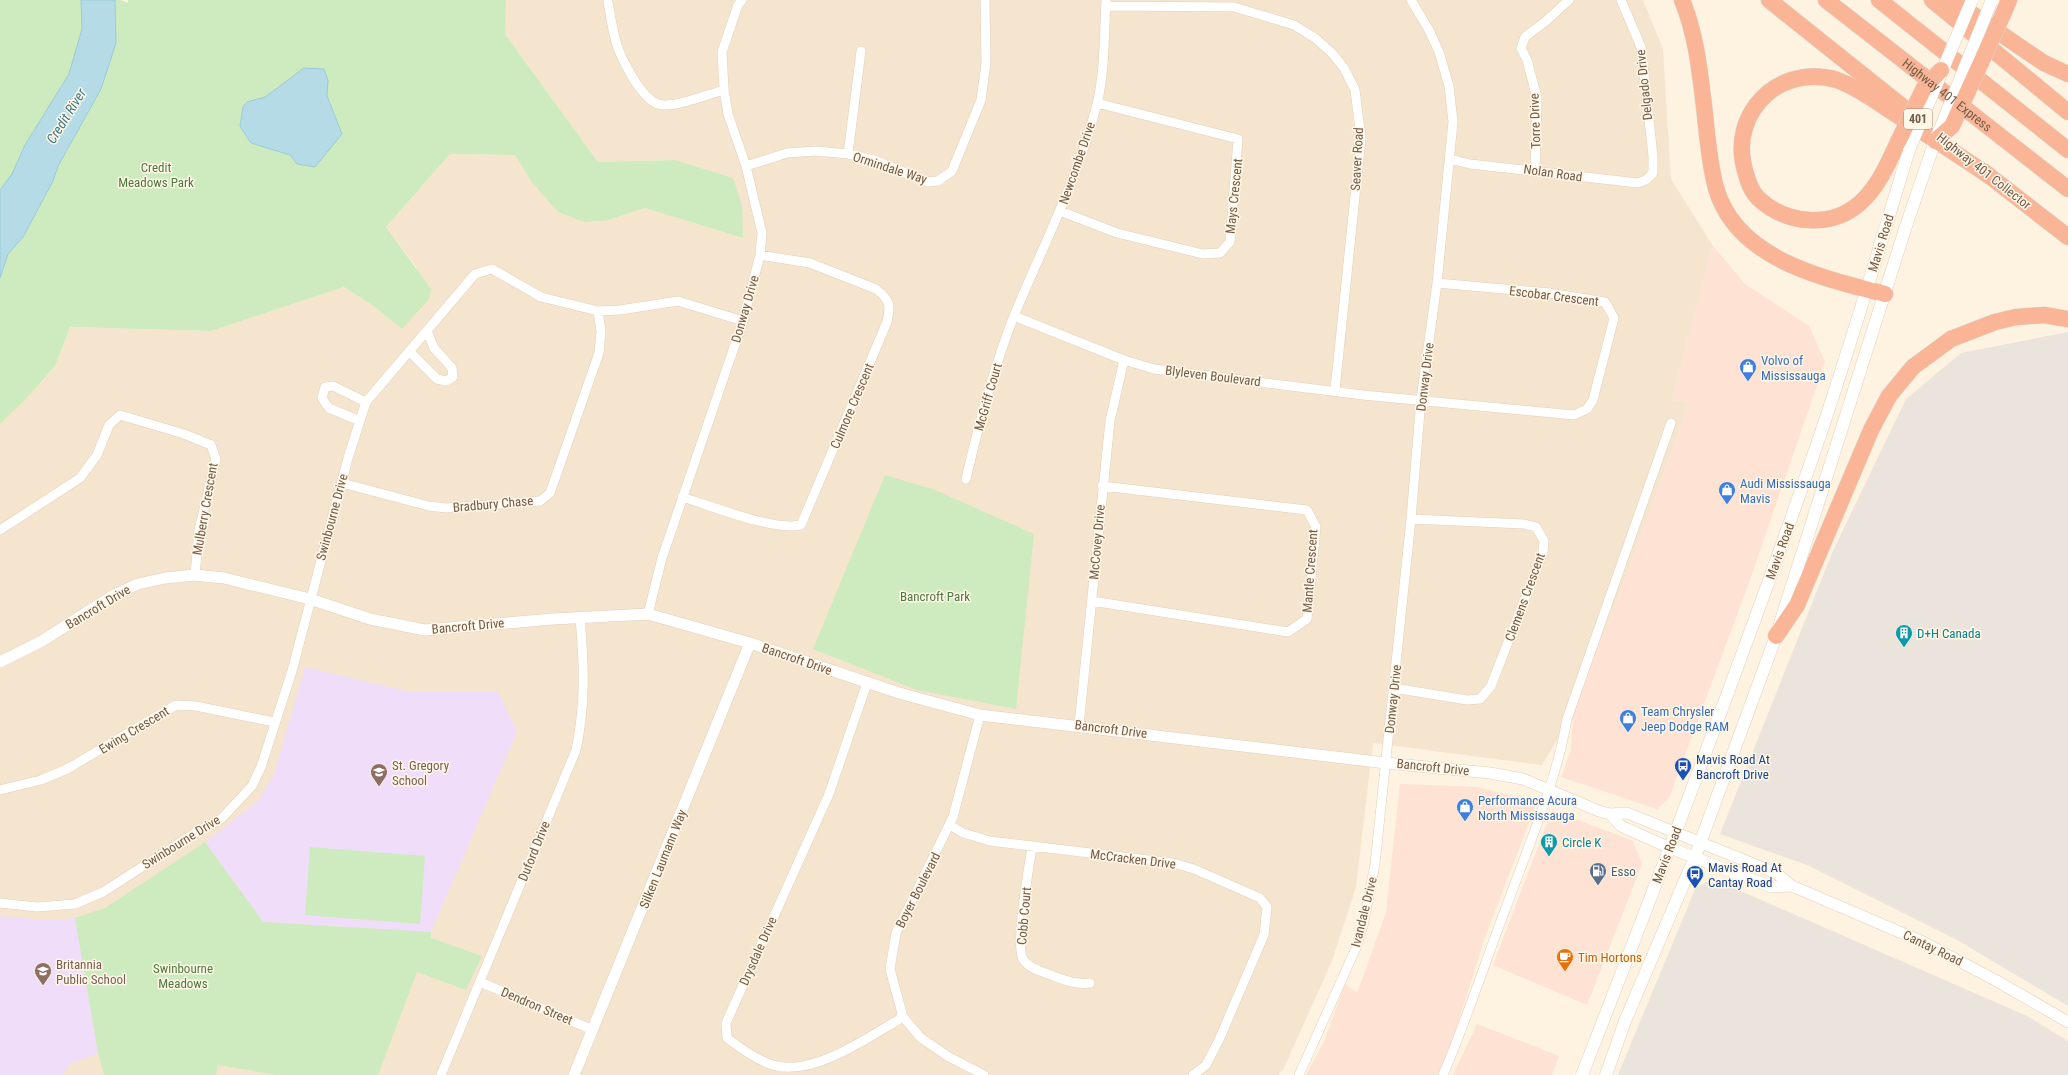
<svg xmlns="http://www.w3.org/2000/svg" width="2068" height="1075" viewBox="0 0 2068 1075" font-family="'Roboto Condensed',sans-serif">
<rect width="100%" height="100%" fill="#fdf3e0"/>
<path fill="#f5e5ce" d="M 497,0 L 1643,0 L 1663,49 L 1671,179 L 1713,246 L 1672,400 L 1689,403 L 1640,539 L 1573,714 L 1542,765 L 1373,743 L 1356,887 L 1332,961 L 1283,1070 L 1278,1075 L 0,1075 L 0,424 L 25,400 L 55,366 L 70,327 L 211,331 L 344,287 L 375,307 L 402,328 L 417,268 L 386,227 L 450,154 L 515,155 L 531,181 L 608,220 L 645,208 L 743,238 L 675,160 L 598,162 L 505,34 Z"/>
<path fill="#fee2d3" d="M 1713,246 L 1745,284 L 1809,326 L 1825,362 L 1750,580 L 1669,798 L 1657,809 L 1561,777 L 1571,750 L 1573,714 L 1640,539 L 1689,403 L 1672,400 Z
M 1400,784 L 1477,787 L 1537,802 L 1484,940 L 1455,1033 L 1439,1075 L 1306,1075 L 1324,1042 L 1345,984 L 1357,993 L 1386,913 Z
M 1552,810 L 1633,841 L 1642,864 L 1587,1005 L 1493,965 Z
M 1477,1024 L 1559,1056 L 1552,1075 L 1453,1075 Z"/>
<path fill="#ebe4dc" d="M 2068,332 L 2068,1006 L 1959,941 L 1807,865 L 1720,834 L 1832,553 L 1906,399 L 1961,353 Z
M 1713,879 L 2027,1016 L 2068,1041 L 2068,1075 L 1618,1075 L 1696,887 Z"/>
<path fill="#f0ddf9" d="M 305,667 L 407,691 L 498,691 L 517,732 L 431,932 L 263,922 L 205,842 L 258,801 L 274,774 Z
M 0,916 L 49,920 L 75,918 L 98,1053 L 70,1064 L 63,1075 L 0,1075 Z"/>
<path fill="#ceeabf" d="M 0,0 L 121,0 L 128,3 L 128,0 L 506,0 L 505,34 L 598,162 L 675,160 L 733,178 L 742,205 L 743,238 L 645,208 L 608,220 L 584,222 L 558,212 L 531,181 L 515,155 L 450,154 L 386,227 L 431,289 L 429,299 L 402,329 L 375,307 L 344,287 L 211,331 L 70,327 L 55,366 L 25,400 L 0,424 Z
M 885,475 L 935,490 L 1034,534 L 1016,709 L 917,690 L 813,649 Z
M 205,842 L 263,922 L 431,932 L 431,938 L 482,956 L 466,990 L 417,972 L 378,1075 L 276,1075 L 218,1065 L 216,1075 L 104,1075 L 98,1053 L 75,918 L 105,908 Z
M 310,847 L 425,856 L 420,924 L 305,915 Z"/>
<path fill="#b5dce6" stroke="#9acbd9" d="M 81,0 L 115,0 L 116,43 L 101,89 L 58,166 L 53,181 L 23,237 L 8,254 L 0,278 L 0,190 L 12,174 L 25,145 L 69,74 L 82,29 Z
M 304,68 L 324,69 L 328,80 L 327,96 L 342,134 L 315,167 L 297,164 L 290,155 L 251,143 L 240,126 L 243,107 L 247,102 L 265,97 Z"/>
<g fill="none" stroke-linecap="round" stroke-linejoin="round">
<defs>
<path id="minor" d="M 608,2 C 610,14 612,26 615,38 C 619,55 640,98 658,104 C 673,109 708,94 724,90
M 1106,6 L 1234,7 L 1294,25 L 1315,38 L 1332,53 L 1344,68 L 1355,90 L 1361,138 L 1335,390
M 848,154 L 861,51
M 1450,159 L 1470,164 L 1638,183 L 1646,180 L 1653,173 L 1653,156 L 1641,47 L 1621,0
M 746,166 L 787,153 L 816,151 L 848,154 L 874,160 L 927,182 L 938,181 L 952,171 L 981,100 L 986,63 L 985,0
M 1535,170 L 1537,98 L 1527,60 L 1521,48 L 1525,37 L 1546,21 L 1569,0
M 1060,211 L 1117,233 L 1203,254 L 1220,253 L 1230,242 L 1238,139 L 1097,103
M 1014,316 L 1124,360 L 1154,369 L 1363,395 L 1574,415 L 1587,409 L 1593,400 L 1614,318 L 1605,302 L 1549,293 L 1437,283
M 410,352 L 437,379 L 446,381 L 453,377 L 452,368 L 434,348 L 427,331
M 360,421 L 329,408 L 322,398 L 325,387 L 333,386 L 366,402
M 966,479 C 979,423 993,369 1014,316 C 1043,246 1078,178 1097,104 C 1105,72 1104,35 1106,1
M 342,483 L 429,506 L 446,508 L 540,501 L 550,493 L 599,353 L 601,331 L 598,311
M 682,497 C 712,506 773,531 801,525 L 887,322 C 891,305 890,300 876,289 L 810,263 L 760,255
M 0,530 L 80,478 L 97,455 L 109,425 L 120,415 L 184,434 L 211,445 L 216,459 L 199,530 L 195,575
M 1092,601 L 1288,632 L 1307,619 L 1316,527 L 1307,510 L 1102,486
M 648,614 L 662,558 L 743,321 L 760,255 L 762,233 L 746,166 L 728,114 L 724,90 L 722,52 L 738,5 L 742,0
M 867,683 L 829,794 L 726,1023 L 727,1038 C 740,1048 761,1063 777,1066 C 816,1075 870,1036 903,1017
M 1394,688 L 1467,700 L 1480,699 L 1491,686 L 1543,552 L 1544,541 L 1536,527 L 1524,524 L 1411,519
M 980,715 L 953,817 L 896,933 L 890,969 L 903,1017 L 921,1038 L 949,1057 L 984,1075
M 1079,725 L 1110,421 L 1124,360
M 0,790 L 41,780 L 67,769 L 176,705 L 196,706 L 274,722
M 950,825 L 963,833 L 990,841 L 1173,863 L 1194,869 L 1260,898 L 1267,907 L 1264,935 L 1219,1040 L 1206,1065 L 1193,1075
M 1032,847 C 1029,866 1015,946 1023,959 C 1028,968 1042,972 1051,975 C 1064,980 1076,985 1090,983
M 0,903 L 37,907 L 75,904 L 103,892 L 198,831 L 221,819 L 252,786 L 261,767 L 292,671 L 348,458 L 366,402 L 475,274 L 492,269 L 541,297 L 598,311 L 620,310 L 678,301 L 743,321
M 480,982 L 593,1030
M 441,1075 L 576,750 C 586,702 584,666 580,617
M 1299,1075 L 1356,948 L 1363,926 L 1375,864 L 1411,519 L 1421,399 L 1437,283 L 1453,122 L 1449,86 L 1439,52 L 1429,30 L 1411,0
M 1443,1075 C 1467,1019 1485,962 1507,905 C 1529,844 1556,783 1567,719 L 1671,423"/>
<path id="tertiary" d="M 0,662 L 42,641 L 114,595 L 138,584 L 165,578 L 195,575 L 224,578 L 310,599 L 370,619 L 425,630 L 553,619 L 648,614 L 750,643 L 899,693 L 980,715 L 1386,763 L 1490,773 L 1523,779 L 1599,811 L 1610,814 L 1627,813 L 1776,873 L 1792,886 L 1923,942 L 1995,980 L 2068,1022
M 1610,814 L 1621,826 L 1670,848 L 1772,887 L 1792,886
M 574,1075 L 750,643"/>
<path id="secondary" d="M 1582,1075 C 1662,870 1741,664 1813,456 C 1848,355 1878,252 1909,150
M 1606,1075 L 1625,1021 L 1695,857 L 1776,636 L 1906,226 L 1935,141"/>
<g id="motorway">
<path d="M 1682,0 C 1695,32 1699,64 1703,98 C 1707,128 1708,159 1716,188 C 1736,259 1822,278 1885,294"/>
<path d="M 1769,0 L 1913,115"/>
<path id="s1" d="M 1826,0 L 2068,189"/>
<path d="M 1879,0 L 2068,150"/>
<path d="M 1932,0 L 2068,112"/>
<path d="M 1952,0 L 2026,51 L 2044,63 L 2068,74"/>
<path d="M 2004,12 L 2009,0"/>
<path d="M 1898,142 C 1888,164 1878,187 1860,203 C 1831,229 1785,224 1758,198 C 1752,192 1748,182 1746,174 C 1736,143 1744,113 1769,92 C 1788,77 1814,73 1837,80 C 1859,88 1878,103 1897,115 C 1929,136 1960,156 1991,177"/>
<path d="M 1983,171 L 2068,237"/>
<path d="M 1776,636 L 1797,605 L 1871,430 L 1889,396 L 1913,367 L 1951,339 L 1995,322 L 2016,317 L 2044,315 L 2068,319"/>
</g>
</defs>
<use href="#minor" stroke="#e1d0bc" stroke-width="10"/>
<use href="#tertiary" stroke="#e1d0bc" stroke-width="12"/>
<use href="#secondary" stroke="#e6d1ba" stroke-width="13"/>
<use href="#motorway" stroke="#ded7d3" stroke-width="17"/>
<use href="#minor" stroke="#fff" stroke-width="9"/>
<use href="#tertiary" stroke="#fff" stroke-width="11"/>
<use href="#secondary" stroke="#fff" stroke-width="12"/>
<use href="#motorway" stroke="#f9b595" stroke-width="16"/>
<defs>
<path id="secondary-bridge" d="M 1936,139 L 1991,2
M 1909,150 L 1972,0"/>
<path id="motorway-bridge" d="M 1935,141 L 1952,126 L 2004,12
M 1898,142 L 1924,88 L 1941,70"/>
</defs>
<use href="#secondary-bridge" stroke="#e6d1ba" stroke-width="13" stroke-linecap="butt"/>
<use href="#motorway-bridge" stroke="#ded7d3" stroke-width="17" stroke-linecap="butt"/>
<use href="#secondary-bridge" stroke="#fff" stroke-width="12"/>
<use href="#motorway-bridge" stroke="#f9b595" stroke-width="16"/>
</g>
<defs>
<symbol id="shop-pin" viewBox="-11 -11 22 30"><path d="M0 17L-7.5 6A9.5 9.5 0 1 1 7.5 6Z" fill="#3f7fe0" stroke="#fff7e7"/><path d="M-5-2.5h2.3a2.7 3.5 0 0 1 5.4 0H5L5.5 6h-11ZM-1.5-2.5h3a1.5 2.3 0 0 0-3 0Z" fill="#fff"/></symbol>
<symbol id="building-pin" viewBox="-11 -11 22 30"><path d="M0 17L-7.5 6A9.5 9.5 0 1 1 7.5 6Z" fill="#0f9aa8" stroke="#fff7e7"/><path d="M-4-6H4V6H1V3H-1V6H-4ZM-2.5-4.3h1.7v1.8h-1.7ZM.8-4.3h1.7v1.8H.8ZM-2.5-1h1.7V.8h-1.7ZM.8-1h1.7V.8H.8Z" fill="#fff"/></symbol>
<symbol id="bus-pin" viewBox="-11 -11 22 30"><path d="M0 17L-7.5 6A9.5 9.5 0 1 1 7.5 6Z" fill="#1a4fb4" stroke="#fff7e7"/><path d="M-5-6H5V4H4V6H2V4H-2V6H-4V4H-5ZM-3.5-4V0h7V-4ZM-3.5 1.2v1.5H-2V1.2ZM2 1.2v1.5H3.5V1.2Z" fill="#fff"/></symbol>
<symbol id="school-pin" viewBox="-11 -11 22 30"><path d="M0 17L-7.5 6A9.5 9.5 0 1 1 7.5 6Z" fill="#8d6e63" stroke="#fff7e7"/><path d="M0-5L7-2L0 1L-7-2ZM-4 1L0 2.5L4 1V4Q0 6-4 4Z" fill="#fff"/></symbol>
<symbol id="fuel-pin" viewBox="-11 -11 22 30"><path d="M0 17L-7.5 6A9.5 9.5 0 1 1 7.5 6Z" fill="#5c6f8a" stroke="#fff7e7"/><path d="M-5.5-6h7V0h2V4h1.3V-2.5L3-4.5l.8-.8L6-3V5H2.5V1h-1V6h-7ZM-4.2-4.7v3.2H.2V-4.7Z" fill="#fff"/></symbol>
<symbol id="cafe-pin" viewBox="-11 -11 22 30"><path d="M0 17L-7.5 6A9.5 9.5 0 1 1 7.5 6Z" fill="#e8710a" stroke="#fff7e7"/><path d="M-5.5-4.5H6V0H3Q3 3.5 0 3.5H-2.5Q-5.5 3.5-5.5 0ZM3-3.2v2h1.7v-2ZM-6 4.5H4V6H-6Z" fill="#fff"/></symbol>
</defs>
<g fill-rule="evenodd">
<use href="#shop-pin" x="1738" y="357" width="20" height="27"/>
<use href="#shop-pin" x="1717" y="480" width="20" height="27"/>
<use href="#building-pin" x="1894" y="623" width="20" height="27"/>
<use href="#shop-pin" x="1618" y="708" width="20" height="27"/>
<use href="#bus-pin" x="1673" y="756" width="20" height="27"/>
<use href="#school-pin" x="369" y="762" width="20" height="27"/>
<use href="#shop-pin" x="1455" y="797" width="20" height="27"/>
<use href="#building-pin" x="1539" y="832" width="20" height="27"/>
<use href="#fuel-pin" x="1588" y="861" width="20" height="27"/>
<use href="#bus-pin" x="1685" y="864" width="20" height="27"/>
<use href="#cafe-pin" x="1555" y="947" width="20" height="27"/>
<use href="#school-pin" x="33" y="961" width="20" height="27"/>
</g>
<g text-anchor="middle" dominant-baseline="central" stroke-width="3" stroke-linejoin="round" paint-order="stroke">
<rect fill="#fff7e7" stroke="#9e8977" stroke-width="1" x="1904" y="109" width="28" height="20" rx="3"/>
<g font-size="12" font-weight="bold" fill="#745a47">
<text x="1918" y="119">401</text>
</g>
<g font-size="13" fill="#745a47" stroke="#fff7e7">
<text transform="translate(1644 85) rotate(-96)">Delgado Drive</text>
<text stroke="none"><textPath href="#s1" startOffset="154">Highway 401 Express</textPath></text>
<text transform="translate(1535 121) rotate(-92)">Torre Drive</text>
<text transform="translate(1357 159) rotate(-87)">Seaver Road</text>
<text transform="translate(1077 163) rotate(-71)">Newcombe Drive</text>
<text transform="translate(890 168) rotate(18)">Ormindale Way</text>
<text transform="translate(1984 171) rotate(38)">Highway 401 Collector</text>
<text transform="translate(1553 173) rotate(8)">Nolan Road</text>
<text transform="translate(1234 196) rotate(-84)">Mays Crescent</text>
<text transform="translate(1881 243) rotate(-73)">Mavis Road</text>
<text transform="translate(1554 296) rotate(7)">Escobar Crescent</text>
<text transform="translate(745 309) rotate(-74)">Donway Drive</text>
<text transform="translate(1213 376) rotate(7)">Blyleven Boulevard</text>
<text transform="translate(1425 377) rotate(-83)">Donway Drive</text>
<text transform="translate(988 397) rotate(-74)">McGriff Court</text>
<text transform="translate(852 406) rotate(-67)">Culmore Crescent</text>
<text transform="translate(493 504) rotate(-5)">Bradbury Chase</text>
<text transform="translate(205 509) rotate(-80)">Mulberry Crescent</text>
<text transform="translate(332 517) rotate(-75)">Swinbourne Drive</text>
<text transform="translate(1097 542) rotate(-85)">McCovey Drive</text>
<text transform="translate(1780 551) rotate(-70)">Mavis Road</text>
<text transform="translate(1310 571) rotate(-86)">Mantle Crescent</text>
<text transform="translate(1525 597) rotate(-70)">Clemens Crescent</text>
<text transform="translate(98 607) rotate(-31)">Bancroft Drive</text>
<text transform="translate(468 626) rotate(-5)">Bancroft Drive</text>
<text transform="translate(797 659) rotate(19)">Bancroft Drive</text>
<text transform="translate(1393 699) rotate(-84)">Donway Drive</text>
<text transform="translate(1111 729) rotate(7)">Bancroft Drive</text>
<text transform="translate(134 730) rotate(-31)">Ewing Crescent</text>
<text transform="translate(1433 767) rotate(6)">Bancroft Drive</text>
<text transform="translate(181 842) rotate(-32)">Swinbourne Drive</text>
<text transform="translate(534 851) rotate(-68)">Duford Drive</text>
<text transform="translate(1667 855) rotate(-69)">Mavis Road</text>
<text transform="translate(663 859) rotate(-68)">Silken Laumann Way</text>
<text transform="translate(1133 859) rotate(7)">McCracken Drive</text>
<text transform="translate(918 890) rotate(-63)">Boyer Boulevard</text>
<text transform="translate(1364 912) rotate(-76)">Ivandale Drive</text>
<text transform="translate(1024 916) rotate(-85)">Cobb Court</text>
<text transform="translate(1933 948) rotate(26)">Cantay Road</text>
<text transform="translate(758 951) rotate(-66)">Drysdale Drive</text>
<text transform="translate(537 1006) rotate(23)">Dendron Street</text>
</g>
<g font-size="13" fill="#4d7a3f" stroke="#fff7e7">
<text x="156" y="167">Credit<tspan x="156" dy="15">Meadows Park</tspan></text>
<text x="935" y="596">Bancroft Park</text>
<text x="183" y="968">Swinbourne<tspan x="183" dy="15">Meadows</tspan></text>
</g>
<g font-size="13" fill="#366cbe" stroke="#fff7e7" text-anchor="start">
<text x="1761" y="360">Volvo of<tspan x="1761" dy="15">Mississauga</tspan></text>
<text x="1740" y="483">Audi Mississauga<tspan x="1740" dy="15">Mavis</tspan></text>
<text x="1641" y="711">Team Chrysler<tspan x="1641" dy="15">Jeep Dodge RAM</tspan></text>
<text x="1478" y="800">Performance Acura<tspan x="1478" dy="15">North Mississauga</tspan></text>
</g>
<g font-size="13" fill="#0d838f" stroke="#fff7e7" text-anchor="start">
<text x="1917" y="633">D+H Canada</text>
<text x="1562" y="842">Circle K</text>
</g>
<g font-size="13" fill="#164399" stroke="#fff7e7" text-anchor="start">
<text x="1696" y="759">Mavis Road At<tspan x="1696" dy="15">Bancroft Drive</tspan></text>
<text x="1708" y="867">Mavis Road At<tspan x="1708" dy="15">Cantay Road</tspan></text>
</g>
<g font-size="13" fill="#785e54" stroke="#fff7e7" text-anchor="start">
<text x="392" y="765">St. Gregory<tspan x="392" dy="15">School</tspan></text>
<text x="56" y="964">Britannia<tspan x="56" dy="15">Public School</tspan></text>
</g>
<g font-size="13" fill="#4e5e75" stroke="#fff7e7" text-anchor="start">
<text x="1611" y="871">Esso</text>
</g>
<g font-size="13" fill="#c56008" stroke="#fff7e7" text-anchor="start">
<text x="1578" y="957">Tim Hortons</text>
</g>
<g font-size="14" font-style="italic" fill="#407989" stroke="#fff7e7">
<text transform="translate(66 116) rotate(-58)">Credit River</text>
</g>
</g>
</svg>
